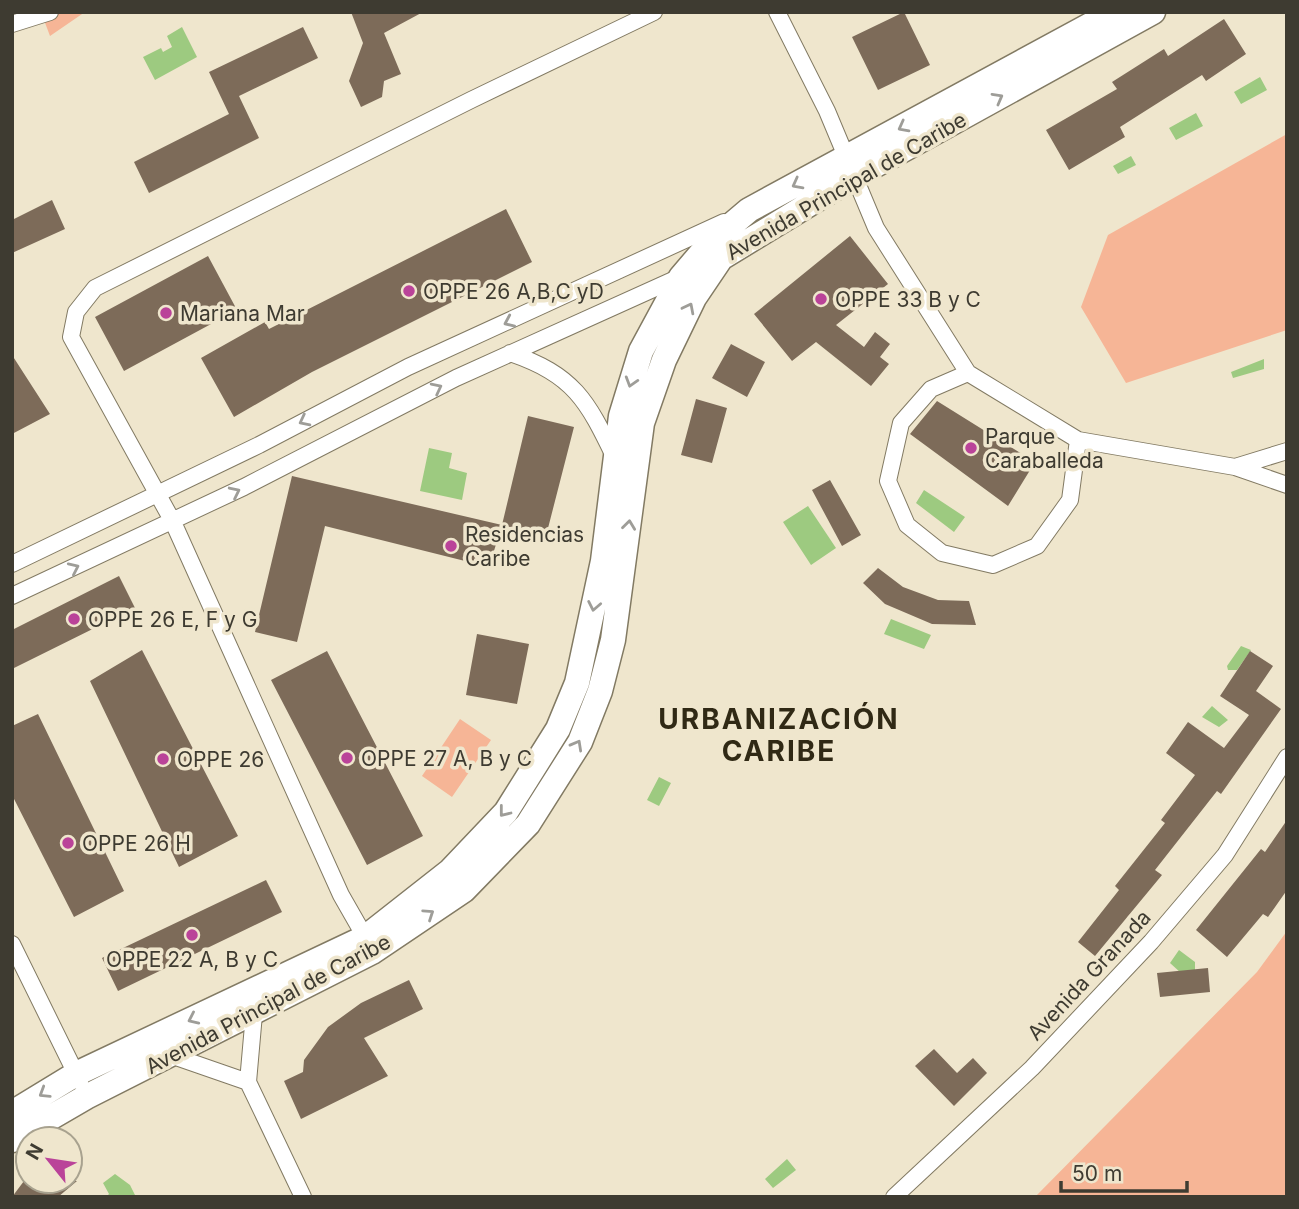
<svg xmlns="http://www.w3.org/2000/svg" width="1299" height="1209" viewBox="0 0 1299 1209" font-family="Inter,sans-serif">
<rect width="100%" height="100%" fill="#efe6cd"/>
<path fill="#f6b596" d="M 41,12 L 85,12 L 50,36 Z
M 1287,134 L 1287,330 L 1126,383 L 1081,307 L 1108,235 Z
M 460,719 L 491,740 L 452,797 L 422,776 Z
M 1287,931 L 1287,1197 L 1035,1197 L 1257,972 Z"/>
<path fill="#9dca80" d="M 182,27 L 197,57 L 155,80 L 143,57 L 161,48 L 163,52 L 172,47 L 167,36 Z
M 1260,77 L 1267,90 L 1241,104 L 1234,92 Z
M 1196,113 L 1203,126 L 1176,140 L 1169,128 Z
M 1131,156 L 1136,165 L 1118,174 L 1113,166 Z
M 1264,359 L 1264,369 L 1233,378 L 1231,372 Z
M 429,448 L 452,453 L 449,468 L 467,473 L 462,500 L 420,491 Z
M 924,490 L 965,517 L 954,532 L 916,503 Z
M 808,506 L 836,548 L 811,565 L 783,522 Z
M 891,619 L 931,635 L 924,649 L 884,634 Z
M 1241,646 L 1251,650 L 1237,670 L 1228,670 L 1227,666 Z
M 1212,706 L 1228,720 L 1219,727 L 1202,717 Z
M 659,777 L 671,783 L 659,806 L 647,800 Z
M 1179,950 L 1195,962 L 1195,970 L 1181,973 L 1170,963 Z
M 787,1159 L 796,1170 L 773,1188 L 765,1179 Z
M 115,1174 L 130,1185 L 136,1197 L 106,1197 L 109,1194 L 103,1183 Z"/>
<path fill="#7d6b59" d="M 351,12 L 423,12 L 384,33 L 401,74 L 384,81 L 382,97 L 361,107 L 349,81 L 363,43 Z
M 904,12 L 930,65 L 878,90 L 852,37 Z
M 1224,19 L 1246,54 L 1206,81 L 1202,75 L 1120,127 L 1125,137 L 1069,170 L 1046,130 L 1117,89 L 1112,82 L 1164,49 L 1168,56 Z
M 303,27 L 318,58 L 239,96 L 259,138 L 149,193 L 134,162 L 229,114 L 209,72 Z
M 52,200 L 65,229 L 12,253 L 12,220 Z
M 506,209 L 532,262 L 312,372 L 234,417 L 201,358 L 265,322 L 269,329 Z
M 850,236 L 888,284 L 836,325 L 864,347 L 875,332 L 890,344 L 880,357 L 889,364 L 871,386 L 816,342 L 792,361 L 754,314 Z
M 208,256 L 237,310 L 124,371 L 95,317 Z
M 731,344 L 765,362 L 747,397 L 712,378 Z
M 12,355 L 50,414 L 12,434 Z
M 696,399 L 727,408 L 712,463 L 681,455 Z
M 937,401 L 1035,462 L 1008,506 L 910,434 Z
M 528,416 L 574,427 L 546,536 L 502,525 Z
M 292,476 L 502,525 L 489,567 L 325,526 L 297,642 L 255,632 Z
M 830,480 L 861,535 L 842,546 L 812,490 Z
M 878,568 L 903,587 L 938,600 L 969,601 L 976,625 L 932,624 L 885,604 L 863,583 Z
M 119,576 L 135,608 L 12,669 L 12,630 Z
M 477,634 L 529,644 L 517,704 L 466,695 Z
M 142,650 L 238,836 L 179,867 L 90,681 Z
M 327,651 L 423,836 L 367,865 L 271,680 Z
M 1250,651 L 1273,666 L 1256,691 L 1281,709 L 1221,794 L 1217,791 L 1155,870 L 1162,875 L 1095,956 L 1078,942 L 1119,890 L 1115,886 L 1165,823 L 1161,820 L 1195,775 L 1166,753 L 1188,722 L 1224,748 L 1249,715 L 1220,696 Z
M 38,714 L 124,891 L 74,917 L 12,795 L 12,726 Z
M 1287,820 L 1287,890 L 1268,917 L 1263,914 L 1227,957 L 1196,930 L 1261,849 L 1265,852 Z
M 266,880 L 282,912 L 118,991 L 102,958 Z
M 1208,968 L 1210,992 L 1160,997 L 1157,973 Z
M 409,980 L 423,1009 L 364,1038 L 388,1076 L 301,1119 L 284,1081 L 303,1072 L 304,1060 L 328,1027 L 361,1003 Z
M 934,1049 L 957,1073 L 973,1058 L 987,1073 L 954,1106 L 915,1066 Z
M 24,1181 L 77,1181 L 58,1197 L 12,1197 Z"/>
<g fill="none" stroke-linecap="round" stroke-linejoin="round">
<defs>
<path id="minor" d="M 777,12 L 827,111 L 876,228 L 968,373 L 1078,440 L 1235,467 L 1287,485
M 12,24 L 50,12
M 510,353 C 574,375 587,400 615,458
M 968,373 L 931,389 L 901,423 L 888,481 L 907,525 L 942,553 L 993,565 L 1037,546 L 1070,500 L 1078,440
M 1235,467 L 1287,451
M 12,564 L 259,445 L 408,367 L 724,222
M 12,596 L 244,487 L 456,378 L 682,276
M 12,944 L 80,1082
M 369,944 L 341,895 L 173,522 L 71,337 L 76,312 L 95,288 L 471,100 L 654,12
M 173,1056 L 248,1082 L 254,1014
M 248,1082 L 303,1197
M 894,1197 L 1032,1068 L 1151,942 L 1225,855 L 1287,757"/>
<path id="primary" d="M 12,1113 L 76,1074 L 366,937 L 450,871 L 506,812 L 558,729 L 577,683 L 603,561 L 621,416 L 641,351 L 681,277 L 710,243 L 749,210 L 1114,12
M 12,1140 L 86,1097 L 372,952 L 464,890 L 528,824 L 580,742 L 600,691 L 613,640 L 642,423 L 664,360 L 694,298 L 721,258 L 852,178 L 1153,12"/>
</defs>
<use href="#minor" stroke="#827a63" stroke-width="18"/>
<use href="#primary" stroke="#827a63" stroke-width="27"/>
<use href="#minor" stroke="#fff" stroke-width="16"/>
<use href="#primary" stroke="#fff" stroke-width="24"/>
</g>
<defs><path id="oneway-chevron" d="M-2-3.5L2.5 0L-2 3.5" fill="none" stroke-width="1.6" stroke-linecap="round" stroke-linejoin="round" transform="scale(1.75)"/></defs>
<g stroke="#9e9d98">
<use href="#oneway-chevron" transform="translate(998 98) rotate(-29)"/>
<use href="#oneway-chevron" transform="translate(903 127) rotate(152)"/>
<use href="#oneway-chevron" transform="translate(797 184) rotate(152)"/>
<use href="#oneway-chevron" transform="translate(689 308) rotate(-63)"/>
<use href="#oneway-chevron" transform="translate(509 322) rotate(156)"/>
<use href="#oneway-chevron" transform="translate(631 382) rotate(107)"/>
<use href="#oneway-chevron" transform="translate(437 388) rotate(-27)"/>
<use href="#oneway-chevron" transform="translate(304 421) rotate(153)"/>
<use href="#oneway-chevron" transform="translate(235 492) rotate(-26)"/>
<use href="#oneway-chevron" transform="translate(629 525) rotate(-83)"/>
<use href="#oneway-chevron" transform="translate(74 568) rotate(-25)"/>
<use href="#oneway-chevron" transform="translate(594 606) rotate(101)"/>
<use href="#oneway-chevron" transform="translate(577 745) rotate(-61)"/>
<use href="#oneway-chevron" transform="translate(504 812) rotate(128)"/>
<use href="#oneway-chevron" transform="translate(429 914) rotate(-34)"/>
<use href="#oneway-chevron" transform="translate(193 1019) rotate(155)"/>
<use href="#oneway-chevron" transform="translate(44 1093) rotate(148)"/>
</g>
<g fill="#ba4399" stroke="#efe6cd" stroke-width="2.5">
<circle cx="409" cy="291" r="7"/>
<circle cx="821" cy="299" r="7"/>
<circle cx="166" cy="313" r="7"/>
<circle cx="971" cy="448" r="7"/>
<circle cx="451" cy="546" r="7"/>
<circle cx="74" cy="619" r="7"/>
<circle cx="347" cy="758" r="7"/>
<circle cx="163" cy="759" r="7"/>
<circle cx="68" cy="843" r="7"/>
<circle cx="192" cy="935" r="7"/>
</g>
<g text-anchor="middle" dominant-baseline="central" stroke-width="7" stroke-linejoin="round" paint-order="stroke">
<g font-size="21" fill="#3e3b31" stroke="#efe6cd">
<text transform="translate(846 186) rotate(-30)">Avenida Principal de Caribe</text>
<text transform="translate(1089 975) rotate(-47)">Avenida Granada</text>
<text transform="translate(268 1004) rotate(-28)">Avenida Principal de Caribe</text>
</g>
<g font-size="21" fill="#3e3b31" stroke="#efe6cd" text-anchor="start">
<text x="423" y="291">OPPE 26 A,B,C yD</text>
<text x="835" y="299">OPPE 33 B y C</text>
<text x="180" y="313">Mariana Mar</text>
<text x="985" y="436">Parque<tspan x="985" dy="24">Caraballeda</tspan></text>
<text x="465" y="534">Residencias<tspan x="465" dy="24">Caribe</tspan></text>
<text x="88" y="619">OPPE 26 E, F y G</text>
<text x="361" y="758">OPPE 27 A, B y C</text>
<text x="177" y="759">OPPE 26</text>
<text x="82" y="843">OPPE 26 H</text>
<text x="192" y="959" text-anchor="middle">OPPE 22 A, B y C</text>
</g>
<g font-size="28" font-weight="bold" letter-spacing="2" fill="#302915" stroke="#efe6cd">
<text x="779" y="719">URBANIZACIÓN<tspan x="779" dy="32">CARIBE</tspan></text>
</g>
</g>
<rect width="1299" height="1209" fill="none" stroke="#3e3b31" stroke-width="28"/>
<g transform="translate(49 1160) rotate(300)"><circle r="33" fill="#efe6cd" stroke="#a8a28f" stroke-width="2"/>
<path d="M0-5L12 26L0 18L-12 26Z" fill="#ba4399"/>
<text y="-10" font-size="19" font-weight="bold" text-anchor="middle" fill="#3e3b31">N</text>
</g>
<path d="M1061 1181v10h126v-10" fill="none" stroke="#3e3b31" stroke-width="3.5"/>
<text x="1072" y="1181" font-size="21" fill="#3e3b31" stroke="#efe6cd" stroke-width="5" paint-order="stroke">50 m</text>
</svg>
